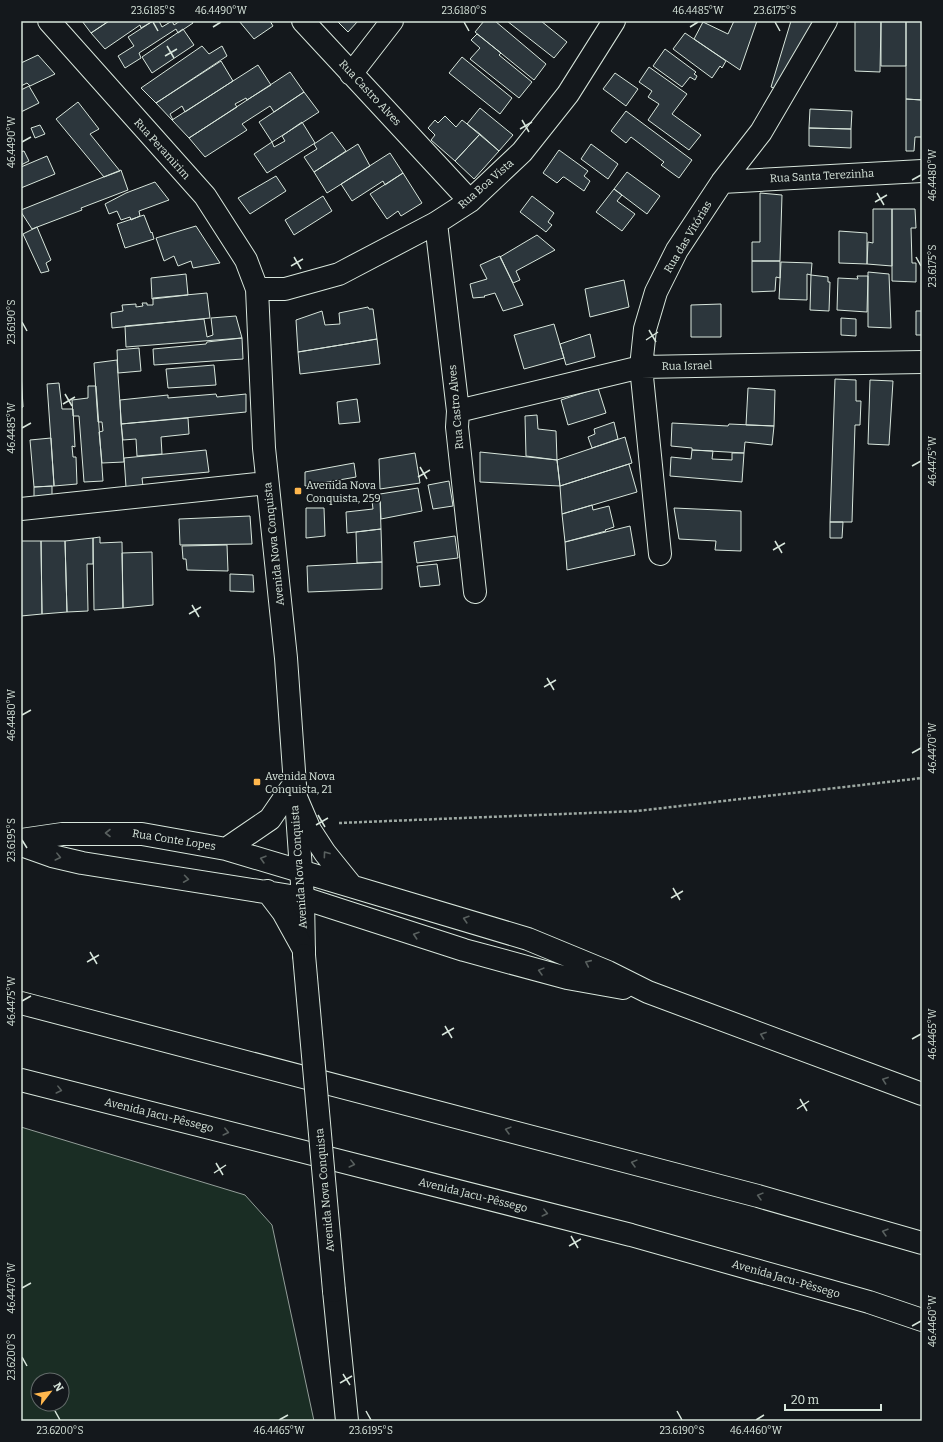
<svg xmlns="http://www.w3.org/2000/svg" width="943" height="1442" viewBox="0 0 943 1442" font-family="Bitter,serif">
<rect width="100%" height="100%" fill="#14181c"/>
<path fill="#1a2d24" stroke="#939e99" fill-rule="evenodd" d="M 21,1127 L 245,1195 L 272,1225 L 314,1421 L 21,1421 ZM 38,1380 L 62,1380 L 62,1404 L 38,1404 Z"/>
<path fill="#2c363c" stroke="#d8e6dc" d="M 82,21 L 109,21 L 91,33 Z
M 109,21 L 153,21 L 141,28 L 140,25 L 105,49 L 91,33 Z
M 153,21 L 159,21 L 162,27 L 172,21 L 174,25 L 180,21 L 192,21 L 193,23 L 178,33 L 176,29 L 139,53 L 141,58 L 125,68 L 118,56 L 134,46 L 128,37 Z
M 239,21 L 270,21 L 273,26 L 254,39 Z
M 337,21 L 358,21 L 348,32 Z
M 484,21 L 495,21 L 546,64 L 534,80 L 475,32 Z
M 507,21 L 541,21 L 567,42 L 554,58 Z
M 734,21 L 757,21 L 740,70 L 694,39 L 703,22 L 728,34 Z
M 791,21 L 817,21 L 815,26 L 811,25 L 779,90 L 771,87 Z
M 855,21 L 881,21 L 880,72 L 855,71 Z
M 881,21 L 906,21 L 906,66 L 881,66 Z
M 906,21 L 922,21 L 922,100 L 906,99 Z
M 183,29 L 194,45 L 152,73 L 142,57 Z
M 685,33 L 726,61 L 722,68 L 720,66 L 712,78 L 673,49 Z
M 477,34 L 501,53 L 499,55 L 532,82 L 519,98 L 470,59 L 480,48 L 471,40 Z
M 202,46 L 209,54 L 222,46 L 227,56 L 156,103 L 141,88 Z
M 665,49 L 696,72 L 694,74 L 697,76 L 695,80 L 690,77 L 682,87 L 653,66 Z
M 38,55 L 55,74 L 30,86 L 27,83 L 21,86 L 21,63 Z
M 462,57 L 512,98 L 500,114 L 449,73 Z
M 221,61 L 233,81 L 185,112 L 182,106 L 170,114 L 173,120 L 172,120 L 156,103 Z
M 258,65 L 271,85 L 247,100 L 246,98 L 235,104 L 237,107 L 189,138 L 172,120 Z
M 649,67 L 687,94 L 672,114 L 701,135 L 689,150 L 648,120 L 659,104 L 648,97 L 652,91 L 639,82 Z
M 290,72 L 304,92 L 274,112 L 270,106 L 242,124 L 247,130 L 205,157 L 189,138 Z
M 615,73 L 638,89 L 626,106 L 603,89 Z
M 29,86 L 39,103 L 21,112 L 21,90 Z
M 304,92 L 319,112 L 272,142 L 259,122 Z
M 906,99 L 922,100 L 922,137 L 915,137 L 914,151 L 906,151 Z
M 78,102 L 99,129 L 90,134 L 120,171 L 104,177 L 56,119 Z
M 480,108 L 513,135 L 499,151 L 467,124 Z
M 810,109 L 852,111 L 851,129 L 809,128 Z
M 626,111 L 692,160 L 679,178 L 661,165 L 664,162 L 631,137 L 626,143 L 611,131 Z
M 445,116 L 456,127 L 462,120 L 480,134 L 455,161 L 431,140 L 435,135 L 428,128 L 435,120 L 438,123 Z
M 302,122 L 315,143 L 267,173 L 254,154 L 272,142 L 274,147 L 285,141 L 282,136 Z
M 40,125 L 45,134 L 35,138 L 31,128 Z
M 809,128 L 851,129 L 851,148 L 809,146 Z
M 332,132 L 346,151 L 314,172 L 304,157 L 317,149 L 314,144 Z
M 480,134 L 499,151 L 474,179 L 455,161 Z
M 358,144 L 370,166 L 327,193 L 314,172 Z
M 591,144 L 618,164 L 608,179 L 581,159 Z
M 559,150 L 588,171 L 584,176 L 590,181 L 584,191 L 564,177 L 563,177 L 557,183 L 543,173 Z
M 24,151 L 29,161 L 21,165 L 21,152 Z
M 390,153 L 403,173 L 385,185 L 383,181 L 352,201 L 341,184 Z
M 47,156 L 55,174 L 21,188 L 21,167 Z
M 121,170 L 128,190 L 81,208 L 82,210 L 32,229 L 21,212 L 21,210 Z
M 627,172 L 660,196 L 647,214 L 614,189 Z
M 403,173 L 422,203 L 401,216 L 398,211 L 387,219 L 370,194 Z
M 276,176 L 286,191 L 250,214 L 238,198 Z
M 155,182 L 169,200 L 139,211 L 140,216 L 131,220 L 130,217 L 121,220 L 117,211 L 109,214 L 105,204 L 126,193 Z
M 614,189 L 622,195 L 617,201 L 635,214 L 622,231 L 596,212 Z
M 760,193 L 782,195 L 780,261 L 752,261 L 752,242 L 760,242 Z
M 323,196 L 332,211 L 294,235 L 285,220 Z
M 532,196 L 554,213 L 548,222 L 552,225 L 546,232 L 520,212 Z
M 873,209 L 892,209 L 892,266 L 867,264 L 868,242 L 873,243 Z
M 892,209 L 915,209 L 916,228 L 911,228 L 912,263 L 916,263 L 916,282 L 892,281 Z
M 144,215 L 151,233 L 152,232 L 154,239 L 125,248 L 117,224 Z
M 196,226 L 220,263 L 193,268 L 191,261 L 178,266 L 174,256 L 164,261 L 156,238 Z
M 37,227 L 51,260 L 46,263 L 49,271 L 41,273 L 23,234 Z
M 839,231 L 867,233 L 867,264 L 839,263 Z
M 537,235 L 555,250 L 516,271 L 520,280 L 513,283 L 500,257 Z
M 500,256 L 523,305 L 503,311 L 495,293 L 484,296 L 485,297 L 473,298 L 470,284 L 487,279 L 480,265 Z
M 752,261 L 780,261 L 780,278 L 776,277 L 775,291 L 752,292 Z
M 781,262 L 812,263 L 811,275 L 807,274 L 807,300 L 779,299 Z
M 868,272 L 889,274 L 891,328 L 868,327 Z
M 186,274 L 188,295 L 152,299 L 151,278 Z
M 811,275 L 828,277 L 828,282 L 830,282 L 829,311 L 810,310 Z
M 857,276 L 868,276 L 867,312 L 837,310 L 838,278 L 858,279 Z
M 624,280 L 629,307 L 590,317 L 585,289 Z
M 207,293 L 210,318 L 112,328 L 111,313 L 123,311 L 122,305 L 136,304 L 136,307 L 143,306 L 142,303 L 147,303 L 147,305 L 153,305 L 153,298 Z
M 721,304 L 721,337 L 691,337 L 691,305 Z
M 368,307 L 369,309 L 373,309 L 377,339 L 298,352 L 296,320 L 322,311 L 325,325 L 340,324 L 339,313 Z
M 916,311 L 922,311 L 922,335 L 916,335 Z
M 236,316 L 242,338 L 126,347 L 125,326 L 204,319 L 207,337 L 213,335 L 211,318 Z
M 841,318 L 856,319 L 856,336 L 841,335 Z
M 554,324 L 564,358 L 524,369 L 514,335 Z
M 590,334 L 595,357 L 566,365 L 560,344 Z
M 242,338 L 243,359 L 154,365 L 153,349 L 206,344 L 207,342 Z
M 377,339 L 380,364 L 300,374 L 298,352 Z
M 139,348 L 141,371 L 118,373 L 117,350 Z
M 117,360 L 124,462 L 102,463 L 99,432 L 103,431 L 102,422 L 98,422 L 94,363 Z
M 214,365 L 216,385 L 168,388 L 166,369 Z
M 21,372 L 23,407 L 21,408 Z
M 835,379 L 856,380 L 856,401 L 861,401 L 860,425 L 855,425 L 852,522 L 830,522 Z
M 870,380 L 893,381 L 889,445 L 868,444 Z
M 59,383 L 62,409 L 73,409 L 75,447 L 72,446 L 73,457 L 76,457 L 77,484 L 54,486 L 54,484 L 47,384 Z
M 88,386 L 96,386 L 103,481 L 84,482 L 79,416 L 73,416 L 72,400 L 88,398 Z
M 598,388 L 606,413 L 568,425 L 561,400 Z
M 748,388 L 775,390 L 774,426 L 746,425 Z
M 216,394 L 217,397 L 246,394 L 246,412 L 121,424 L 120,400 L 168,395 L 168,398 Z
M 357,399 L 360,422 L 339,424 L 337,402 Z
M 537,415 L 538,429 L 556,431 L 557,460 L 526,456 L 525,416 Z
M 188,418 L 189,434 L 161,437 L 162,454 L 137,456 L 136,439 L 123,440 L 121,424 Z
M 614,422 L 618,439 L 592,448 L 588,437 L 595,434 L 594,429 Z
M 672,423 L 728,426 L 729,424 L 774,426 L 772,445 L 745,442 L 744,453 L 692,450 L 692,448 L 671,446 Z
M 625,437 L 632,463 L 560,486 L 557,460 Z
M 51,438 L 54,486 L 34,487 L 30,440 Z
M 206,450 L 209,472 L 142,478 L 143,486 L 126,487 L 124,458 Z
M 692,450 L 713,451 L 712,459 L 732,460 L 732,453 L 744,453 L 742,482 L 670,476 L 671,457 L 691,459 Z
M 480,452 L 557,460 L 560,486 L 480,482 Z
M 415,453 L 420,483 L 380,489 L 379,459 Z
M 354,463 L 356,477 L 305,486 L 305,472 Z
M 629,464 L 637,492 L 562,514 L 560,486 Z
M 449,481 L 453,506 L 433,509 L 428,485 Z
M 52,486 L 52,497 L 34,497 L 34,487 Z
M 418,488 L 422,511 L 381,519 L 380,494 Z
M 380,500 L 381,529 L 347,533 L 346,512 L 373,509 L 372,501 Z
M 592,505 L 593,510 L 609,506 L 614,527 L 605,530 L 606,531 L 565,542 L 562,514 Z
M 306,508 L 324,508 L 325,536 L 306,538 Z
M 674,508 L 741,511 L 741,551 L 715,550 L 716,541 L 679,539 Z
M 250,516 L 252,544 L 180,545 L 179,519 Z
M 830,522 L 843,522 L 842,538 L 830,538 Z
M 630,526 L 635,555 L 567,570 L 565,542 Z
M 381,529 L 382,562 L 357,563 L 356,532 Z
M 455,536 L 458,558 L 417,563 L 414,542 Z
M 100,537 L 100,543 L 122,542 L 123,608 L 94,610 L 93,538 Z
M 93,538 L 93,564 L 87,564 L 88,611 L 67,612 L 65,541 Z
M 21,541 L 41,541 L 42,614 L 21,616 Z
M 41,541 L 65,541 L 67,612 L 42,614 Z
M 227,545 L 228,571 L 187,570 L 186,559 L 183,559 L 182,546 Z
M 152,552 L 153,605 L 123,608 L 122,553 Z
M 382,562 L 382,589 L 308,592 L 307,566 Z
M 437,564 L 440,585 L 420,587 L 417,566 Z
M 230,574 L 253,575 L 254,592 L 230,591 Z"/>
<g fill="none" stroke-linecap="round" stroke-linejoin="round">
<defs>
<path id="street" d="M 49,21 L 205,196 L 246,260 L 257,289 L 264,448 L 286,658 L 303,898 L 304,955
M 303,21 L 470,201
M 351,74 L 392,21
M 722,182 L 922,171
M 436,223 L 458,411 L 457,427 L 475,592
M 257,289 L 285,289 L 339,274 L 436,223 L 470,201 L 522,152 L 568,94 L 614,21
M 458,411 L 641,367 L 922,362
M 21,509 L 267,483
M 660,554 L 641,367 L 645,329 L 656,292 L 677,250 L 722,182 L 761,132 L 826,21
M 334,1291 L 347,1421"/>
<path id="secondary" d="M 295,795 L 310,830 L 325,853 L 350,884
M 21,840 L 62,834 L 142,834 L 226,849 L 528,939 L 608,972 L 648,992 L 922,1094
M 21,845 L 52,856 L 82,863 L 303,898 L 464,950 L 567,978 L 623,988
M 226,849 L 270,819 L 294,784
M 267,891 L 283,912 L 304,950"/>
<path id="highway" d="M 21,1003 L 758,1196 L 922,1243
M 21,1080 L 631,1235 L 869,1302 L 922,1320"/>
</defs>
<use href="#street" stroke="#d8e6dc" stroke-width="24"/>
<use href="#secondary" stroke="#d8e6dc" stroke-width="24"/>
<use href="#highway" stroke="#d8e6dc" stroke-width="24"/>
<path stroke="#9da8a2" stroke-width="2.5" stroke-dasharray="3 2" stroke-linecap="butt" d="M 339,823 L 637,811 L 922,778"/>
<use href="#street" stroke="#14181c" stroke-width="22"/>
<use href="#secondary" stroke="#14181c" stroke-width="22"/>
<use href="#highway" stroke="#14181c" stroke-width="22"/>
<defs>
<path id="street-bridge" d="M 304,955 L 334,1291"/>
</defs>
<use href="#street-bridge" stroke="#d8e6dc" stroke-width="24" stroke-linecap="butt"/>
<use href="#street-bridge" stroke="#14181c" stroke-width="22"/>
</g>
<defs><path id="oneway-chevron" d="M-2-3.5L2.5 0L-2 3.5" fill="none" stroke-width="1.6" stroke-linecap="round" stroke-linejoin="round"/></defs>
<g stroke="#59605f">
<use href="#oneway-chevron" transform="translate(108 833) rotate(180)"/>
<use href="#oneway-chevron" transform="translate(326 854) rotate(-126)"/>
<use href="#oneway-chevron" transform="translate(58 857) rotate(14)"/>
<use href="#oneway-chevron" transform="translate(263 859) rotate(-164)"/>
<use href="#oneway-chevron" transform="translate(186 879) rotate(8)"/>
<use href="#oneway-chevron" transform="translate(466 919) rotate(-163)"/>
<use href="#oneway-chevron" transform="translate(416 935) rotate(-162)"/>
<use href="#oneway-chevron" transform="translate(588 963) rotate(-156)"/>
<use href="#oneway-chevron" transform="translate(541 971) rotate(-165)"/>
<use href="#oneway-chevron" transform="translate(763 1035) rotate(-160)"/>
<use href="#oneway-chevron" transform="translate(885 1080) rotate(-160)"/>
<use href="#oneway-chevron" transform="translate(59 1090) rotate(14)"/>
<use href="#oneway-chevron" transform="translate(508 1130) rotate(-165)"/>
<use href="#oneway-chevron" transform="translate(226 1132) rotate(14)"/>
<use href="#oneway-chevron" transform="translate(634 1163) rotate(-165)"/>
<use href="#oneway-chevron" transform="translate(352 1164) rotate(14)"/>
<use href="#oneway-chevron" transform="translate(760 1196) rotate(-165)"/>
<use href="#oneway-chevron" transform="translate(545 1213) rotate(14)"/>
<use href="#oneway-chevron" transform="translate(885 1232) rotate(-164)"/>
</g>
<path fill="none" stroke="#d8e6dc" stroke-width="1.5" d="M 153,22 L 158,31M 464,22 L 469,31M 775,22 L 780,31M 213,27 L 221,22M 690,27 L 698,22M 167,46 L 174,58M 165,56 L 177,49M 522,120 L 529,132M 520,129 L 532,122M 22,142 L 31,137M 912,180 L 921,175M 877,193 L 884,205M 875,202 L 887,195M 294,257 L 301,269M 916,257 L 921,266M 291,266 L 303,259M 22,322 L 27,331M 649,330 L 656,342M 646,340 L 658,332M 65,394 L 72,406M 63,404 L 75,397M 22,428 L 31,423M 912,466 L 921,461M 420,467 L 427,479M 418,477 L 430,470M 775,541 L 782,553M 773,550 L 785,543M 192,605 L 199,617M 189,614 L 201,607M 547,678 L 554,690M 544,687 L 556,680M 22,715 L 31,710M 912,753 L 921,748M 318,815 L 325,827M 316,825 L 328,818M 22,840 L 27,848M 673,888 L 680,900M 671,898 L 683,891M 90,952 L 97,964M 87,962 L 99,955M 22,1001 L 31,996M 445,1026 L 452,1038M 442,1035 L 454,1028M 912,1039 L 921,1034M 800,1099 L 807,1111M 797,1109 L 809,1101M 216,1163 L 223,1175M 214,1173 L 226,1165M 571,1236 L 578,1248M 569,1246 L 581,1239M 22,1288 L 31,1283M 912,1326 L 921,1321M 22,1357 L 27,1366M 343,1374 L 350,1385M 340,1383 L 352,1376M 55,1411 L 60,1420M 366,1411 L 371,1420M 677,1411 L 682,1420M 279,1420 L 288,1415M 756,1420 L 764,1415"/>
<g fill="#ffb74d" stroke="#14181c" stroke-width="1.5">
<rect x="294" y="487" width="8" height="8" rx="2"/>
<rect x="253" y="778" width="8" height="8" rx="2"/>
</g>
<g text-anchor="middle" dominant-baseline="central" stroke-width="3" stroke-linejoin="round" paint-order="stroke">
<g font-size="11" fill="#d8e6dc" stroke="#14181c">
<text transform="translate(370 93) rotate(47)">Rua Castro Alves</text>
<text transform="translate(162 149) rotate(48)">Rua Peramirim</text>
<text transform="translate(822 176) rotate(-3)">Rua Santa Terezinha</text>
<text transform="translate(486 184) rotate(-41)">Rua Boa Vista</text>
<text transform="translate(688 237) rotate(-59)">Rua das Vitórias</text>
<text transform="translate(687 366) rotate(-1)">Rua Israel</text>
<text transform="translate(456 407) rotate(-95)">Rua Castro Alves</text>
<text transform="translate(274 544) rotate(-96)">Avenida Nova Conquista</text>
<text transform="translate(174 840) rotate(9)">Rua Conte Lopes</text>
<text transform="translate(299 867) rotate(-94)">Avenida Nova Conquista</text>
<text transform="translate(159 1115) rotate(14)">Avenida Jacu-Pêssego</text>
<text transform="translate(325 1190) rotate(-95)">Avenida Nova Conquista</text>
<text transform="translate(473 1195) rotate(14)">Avenida Jacu-Pêssego</text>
<text transform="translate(786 1279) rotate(16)">Avenida Jacu-Pêssego</text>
</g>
<g font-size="11" fill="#d8e6dc" stroke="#14181c" text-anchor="start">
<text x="306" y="485">Avenida Nova<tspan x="306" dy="13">Conquista, 259</tspan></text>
<text x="265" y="776">Avenida Nova<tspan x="265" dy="13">Conquista, 21</tspan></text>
</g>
</g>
<rect width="943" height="1442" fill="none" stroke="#14181c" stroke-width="44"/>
<g transform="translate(50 1392) rotate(59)"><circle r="19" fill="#14181c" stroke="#626a69"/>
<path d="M0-3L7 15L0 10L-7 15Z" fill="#ffb74d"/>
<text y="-6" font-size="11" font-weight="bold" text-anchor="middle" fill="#d8e6dc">N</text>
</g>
<path d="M785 1404v6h96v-6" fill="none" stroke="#d8e6dc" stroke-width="2"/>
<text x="791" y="1404" font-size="12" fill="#d8e6dc" stroke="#14181c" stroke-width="3" paint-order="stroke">20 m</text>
<rect x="22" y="22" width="899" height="1398" fill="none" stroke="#d8e6dc" stroke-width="1.5"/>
<g font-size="10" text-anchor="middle" fill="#d8e6dc">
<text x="153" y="14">23.6185°S</text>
<text x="221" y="14">46.4490°W</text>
<text x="464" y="14">23.6180°S</text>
<text x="698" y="14">46.4485°W</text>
<text x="775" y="14">23.6175°S</text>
<text transform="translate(11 142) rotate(-90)" y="4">46.4490°W</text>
<text transform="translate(932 175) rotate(-90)" y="4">46.4480°W</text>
<text transform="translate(932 266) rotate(-90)" y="4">23.6175°S</text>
<text transform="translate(11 322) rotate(-90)" y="4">23.6190°S</text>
<text transform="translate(11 428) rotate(-90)" y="4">46.4485°W</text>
<text transform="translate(932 461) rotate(-90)" y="4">46.4475°W</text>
<text transform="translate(11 715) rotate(-90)" y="4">46.4480°W</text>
<text transform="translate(932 748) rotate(-90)" y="4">46.4470°W</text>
<text transform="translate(11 840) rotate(-90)" y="4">23.6195°S</text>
<text transform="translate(11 1001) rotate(-90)" y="4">46.4475°W</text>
<text transform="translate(932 1034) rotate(-90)" y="4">46.4465°W</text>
<text transform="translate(11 1288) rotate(-90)" y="4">46.4470°W</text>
<text transform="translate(932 1321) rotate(-90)" y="4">46.4460°W</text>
<text transform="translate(11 1357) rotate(-90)" y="4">23.6200°S</text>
<text x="60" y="1434">23.6200°S</text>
<text x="279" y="1434">46.4465°W</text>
<text x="371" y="1434">23.6195°S</text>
<text x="682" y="1434">23.6190°S</text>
<text x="756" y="1434">46.4460°W</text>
</g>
</svg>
